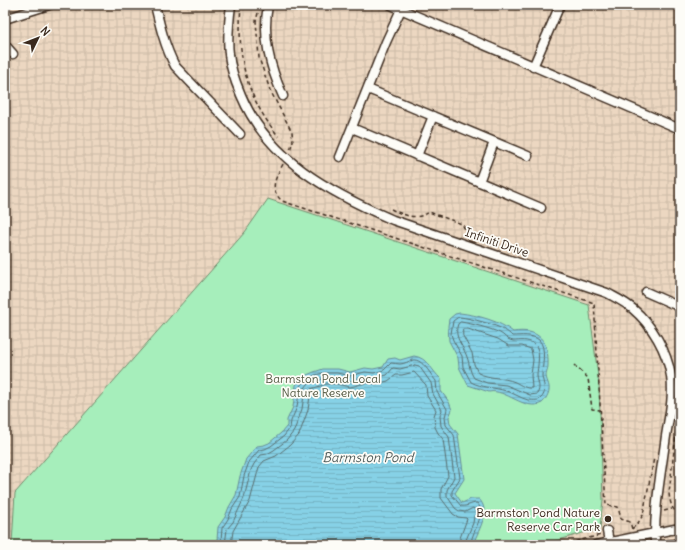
<svg xmlns="http://www.w3.org/2000/svg" width="685" height="550" viewBox="0 0 685 550" font-family="Delius,sans-serif">
<defs>
<pattern id="industrial-grid" width="8" height="8" patternUnits="userSpaceOnUse"><rect width="8" height="8" fill="#ecd7c1"/><path d="M0 4h8M4 0v8" fill="none" stroke="#cbb9a5"/></pattern>
<pattern id="water-rules" width="6" height="5" patternUnits="userSpaceOnUse"><rect width="6" height="5" fill="#86d1e6"/><path d="M0 2.5h6" fill="none" stroke="#75b4c5"/></pattern>
</defs>
<rect width="100%" height="100%" fill="#f3e6d7"/>
<filter id="ink" filterUnits="userSpaceOnUse"><feTurbulence type="fractalNoise" baseFrequency=".025" numOctaves="2"/><feDisplacementMap in="SourceGraphic" scale="8" xChannelSelector="R" yChannelSelector="G"/><feConvolveMatrix kernelMatrix="1 2 1 2 8 2 1 2 1" color-interpolation-filters="sRGB"/></filter>
<g filter="url(#ink)">
<path fill="url(#industrial-grid)" d="M 20,5 L 680,5 L 680,545 L 5,545 L 5,10 Z"/>
<path fill="#a6eebb" stroke="#708c6c" d="M 268,199 L 589,305 L 599,384 L 603,500 L 600,528 L 542,545 L 12,544 L 15,493 L 245,232 Z"/>
<path fill="url(#water-rules)" stroke="#688e96" d="M 460,313 C 477,315 500,321 513,332 C 539,328 549,341 548,365 C 548,369 547,371 546,375 C 546,380 550,385 549,390 C 549,393 545,401 542,403 C 525,412 505,388 489,392 L 468,385 L 459,367 L 458,358 L 449,341 L 448,326 L 449,319 L 455,314 Z
M 414,356 C 428,358 431,370 441,379 L 441,391 L 449,402 L 452,410 L 449,417 L 450,424 L 458,434 L 464,479 L 455,493 L 462,503 L 471,499 L 479,499 C 491,511 479,529 474,542 L 475,545 L 210,545 L 214,544 L 217,540 L 218,527 L 225,517 L 229,507 L 236,495 L 240,476 L 246,459 L 257,446 L 264,445 L 269,443 L 281,433 L 287,426 L 287,420 L 293,407 L 296,385 L 302,377 L 314,372 L 323,369 L 338,369 L 350,372 L 365,368 L 373,369 L 383,367 L 388,359 L 395,358 L 400,360 Z"/>
<g fill="none" stroke-linecap="round" stroke-linejoin="round">
<path stroke="#596d6e" stroke-width="1" d="M 460,317 C 470,318 497,325 504,330 C 507,331 510,334 512,336 C 521,336 532,334 539,340 C 547,348 542,366 542,376 C 543,383 548,393 540,399 C 538,401 531,400 528,400 C 520,398 514,393 506,391 C 494,387 482,388 471,382 L 463,367 L 462,356 L 453,340 L 451,334 L 453,321 L 457,318 Z
M 461,322 C 473,324 489,328 500,333 C 504,335 507,340 513,341 C 520,341 527,339 534,344 C 542,349 537,368 537,376 C 538,383 541,388 537,394 L 530,395 L 506,385 L 487,383 L 474,378 C 469,370 470,365 467,357 C 463,345 453,337 458,324 Z
M 463,329 L 468,329 L 498,339 L 509,346 L 522,346 L 531,349 L 533,360 L 531,375 L 532,388 C 526,389 521,385 515,382 C 503,377 490,379 478,373 L 474,364 L 472,353 L 463,336 Z
M 218,545 L 221,541 L 222,528 L 228,519 L 232,509 L 240,497 L 244,476 L 249,462 L 259,450 L 265,449 L 271,446 L 284,436 L 290,428 L 291,421 L 297,407 L 300,386 L 305,380 L 315,375 L 324,373 L 337,373 L 350,376 L 365,372 L 374,373 L 384,370 L 391,363 C 394,363 397,364 400,364 C 404,364 409,361 413,360 C 423,359 430,374 436,381 L 437,392 L 447,409 L 445,417 L 446,425 L 454,435 L 460,478 L 452,491 L 452,495 L 461,506 C 467,507 471,503 477,503 C 488,514 470,533 471,545
M 225,545 L 227,529 L 233,522 L 244,498 L 251,470 L 254,464 L 261,455 L 267,454 L 274,450 L 287,440 L 294,431 L 302,409 L 305,388 L 308,384 L 325,378 L 337,378 L 350,381 L 365,377 L 375,378 L 387,375 L 393,368 L 400,369 L 415,365 L 419,366 L 431,383 L 433,394 L 442,410 L 440,416 L 441,426 L 449,437 L 454,477 L 447,490 L 447,496 L 455,508 L 459,511 L 465,512 L 473,508 L 475,510 L 473,523 L 466,540 L 466,545
M 231,545 L 233,531 L 250,501 L 259,467 L 264,461 L 276,456 L 290,445 L 299,435 L 308,410 L 311,389 L 326,384 L 336,384 L 350,387 L 366,383 L 376,384 L 388,381 L 396,375 L 402,375 L 414,372 L 426,385 L 427,396 L 436,410 L 434,416 L 435,427 L 438,433 L 443,439 L 448,476 L 441,489 L 441,498 L 453,514 L 458,517 L 466,518 L 467,519 L 460,538 L 460,545"/>
<defs>
<path id="minor" d="M 155,5 C 160,26 165,47 175,66 L 240,134
M 231,5 C 229,21 227,38 229,54 C 230,68 235,81 241,95 C 268,160 331,193 393,220 L 607,293 C 616,298 625,302 633,309 C 652,325 667,351 671,376 C 674,396 669,417 666,436 C 661,473 654,508 655,545
M 268,5 C 262,38 270,67 283,96
M 391,5 L 680,129
M 5,19 L 49,5
M 5,45 L 13,54
M 533,67 L 560,5
M 368,89 L 528,156
M 352,128 L 541,208
M 417,156 L 433,116
M 340,157 L 386,42 L 403,5
M 479,182 L 494,142
M 646,292 L 680,307
M 607,531 L 609,542
M 596,545 L 680,528
M 670,545 L 680,543"/>
</defs>
<use href="#minor" stroke="#3b2a1e" stroke-width="11"/>
<path stroke="#3b2a1e" stroke-width="1.5" stroke-dasharray="4 3" stroke-linecap="butt" d="M 241,5 C 237,58 245,95 279,137
M 258,13 L 256,21 L 259,58 L 270,90 L 292,132 L 293,141 L 290,150
M 283,164 C 276,178 268,188 282,201 L 594,303 L 606,505 L 618,507 L 621,519 L 630,522 L 632,529
M 391,209 C 403,215 417,221 429,212 L 462,224 L 468,234 L 475,239
M 574,365 L 588,378 L 592,409 L 600,410
M 678,417 L 669,493 C 670,503 672,510 680,516
M 664,511 L 672,509
M 632,529 L 638,523 L 643,515 L 654,458
M 562,545 L 601,535"/>
<use href="#minor" stroke="#fdfcf7" stroke-width="8"/>
</g>
</g>
<circle fill="#3b2a1e" stroke="#fdfcf7" stroke-width="1.5" cx="608" cy="519" r="4"/>
<g text-anchor="middle" dominant-baseline="central" stroke-width="3.5" stroke-linejoin="round" paint-order="stroke">
<g font-size="12" fill="#3b2a1e" stroke="#fdfcf7">
<text transform="translate(497 242) rotate(19)">Infiniti Drive</text>
</g>
<g font-size="12" fill="#565b45" stroke="#fdfcf7">
<text x="323" y="378">Barmston Pond Local<tspan x="323" dy="14">Nature Reserve</tspan></text>
</g>
<g font-size="12" fill="#3b2a1e" stroke="#fdfcf7" text-anchor="end">
<text x="600" y="512">Barmston Pond Nature<tspan x="600" dy="14">Reserve Car Park</tspan></text>
</g>
<g font-size="13" font-style="italic" fill="#525c5a" stroke="#fdfcf7">
<text x="368" y="457">Barmston Pond</text>
</g>
</g>
<rect width="685" height="550" fill="none" stroke="#fdfcf7" stroke-width="20"/>
<rect x="10" y="10" width="665" height="530" fill="none" stroke="#3b2a1e" stroke-width="1.5" filter="url(#ink)"/>
<g transform="translate(38 38) rotate(47)" stroke="#fdfcf7" stroke-width="3" paint-order="stroke">
<path d="M0-3L7 15L0 10L-7 15Z" fill="#3b2a1e"/>
<text y="-6" font-size="11" font-weight="bold" text-anchor="middle" fill="#3b2a1e">N</text>
</g>
</svg>
